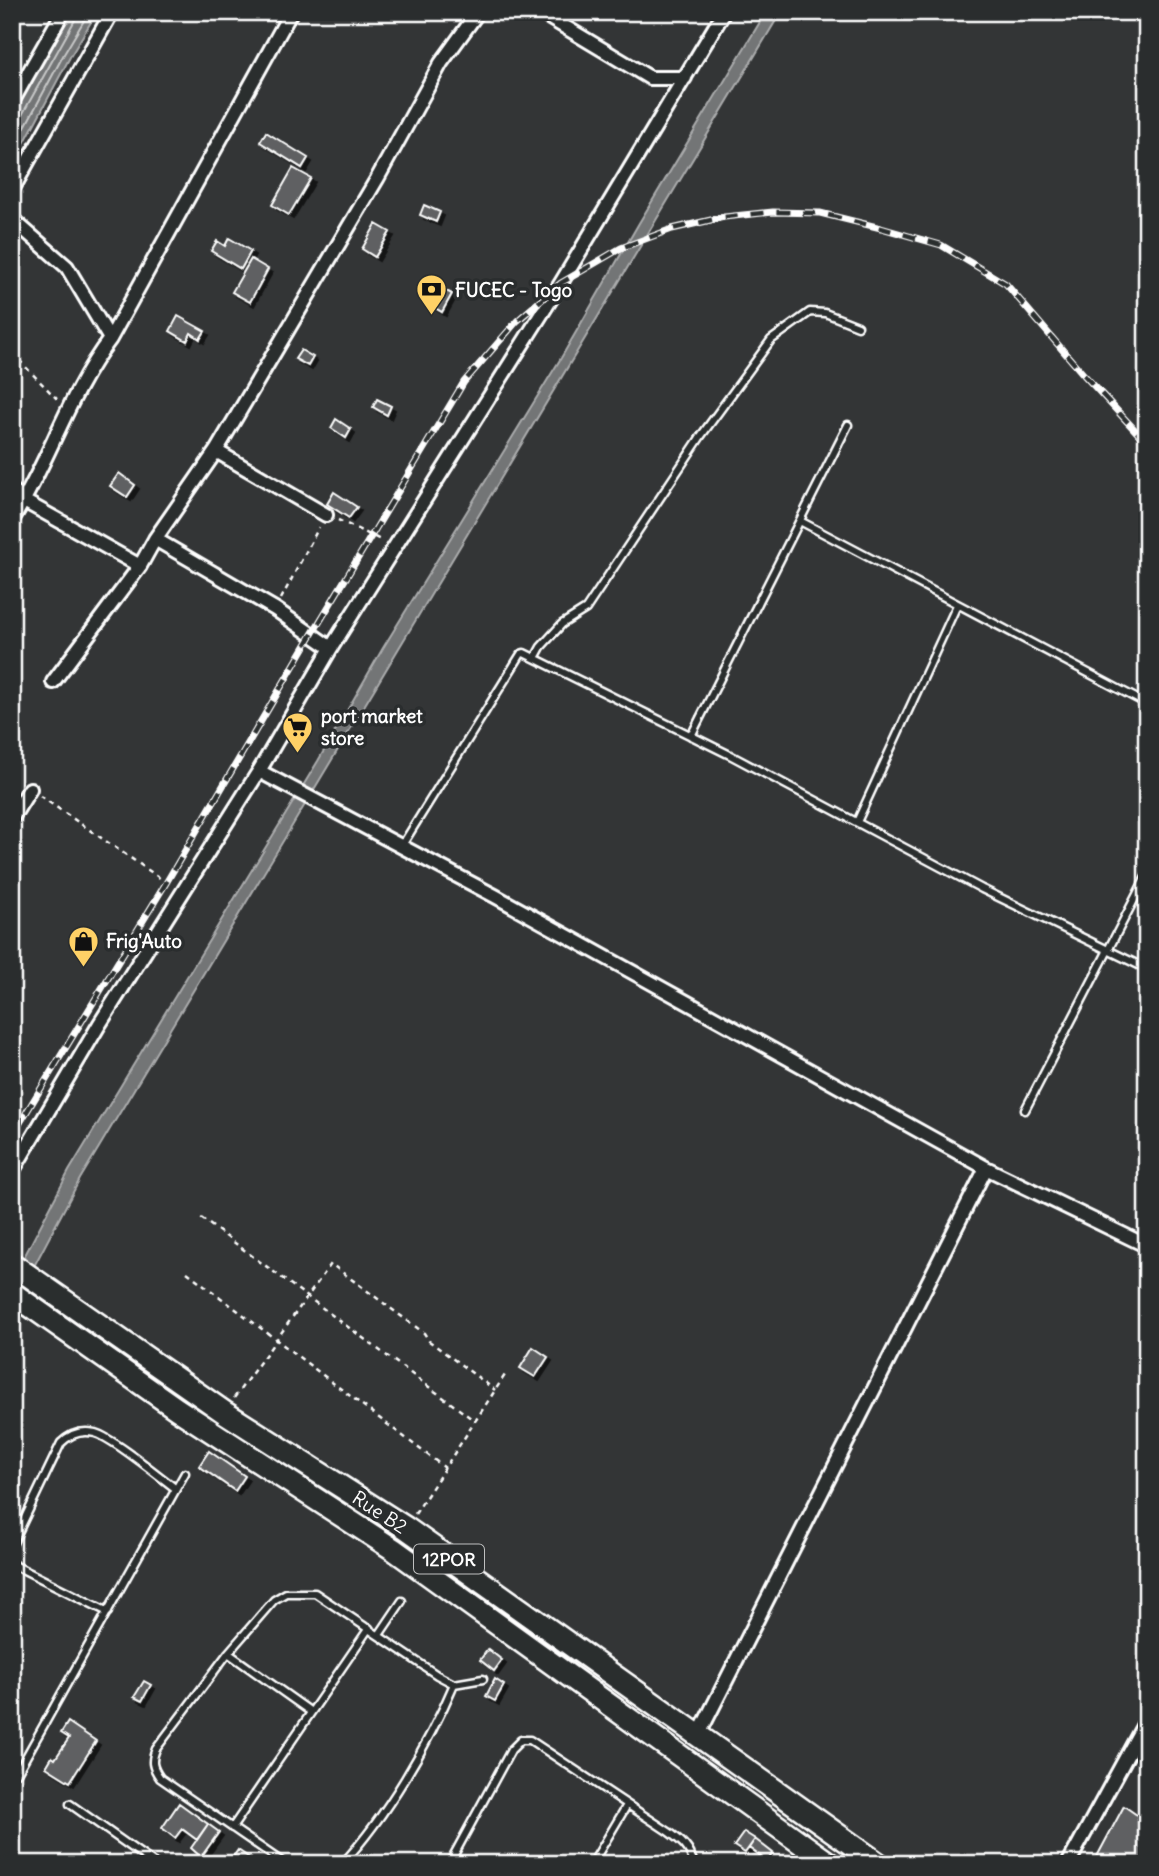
<svg xmlns="http://www.w3.org/2000/svg" width="1159" height="1876" viewBox="0 0 1159 1876" font-family="Delius,sans-serif">
<defs>
<filter id="shadow"><feDropShadow dx="4" dy="4" stdDeviation="0" flood-color="#0009"/></filter>
</defs>
<rect width="100%" height="100%" fill="#333536"/>
<filter id="ink" filterUnits="userSpaceOnUse"><feTurbulence type="fractalNoise" baseFrequency=".0143" numOctaves="2"/><feDisplacementMap in="SourceGraphic" scale="14" xChannelSelector="R" yChannelSelector="G"/><feConvolveMatrix kernelMatrix="1 2 1 2 8 2 1 2 1" color-interpolation-filters="sRGB"/></filter>
<g filter="url(#ink)">
<path fill="#737576" stroke="#abacad" stroke-width="2" d="M 71,12 L 97,12 L 70,57 L 12,166 L 12,118 Z
M 766,12 L 781,12 L 80,1179 L 12,1308 L 12,1280 L 69,1171 L 318,761 L 383,648 L 561,358 L 639,223 Z"/>
<g fill="none" stroke-linecap="round" stroke-linejoin="round">
<path stroke="#c7c8c8" stroke-width="2" d="M 12,119 L 22,115 L 76,18 L 76,12
M 12,151 L 64,54 L 89,12"/>
</g>
<path fill="#5f6162" stroke="#fff" stroke-width="2" filter="url(#shadow)" d="M 266,132 L 308,158 L 302,168 L 260,142 Z
M 293,168 L 311,178 L 289,215 L 272,205 Z
M 424,205 L 440,212 L 436,222 L 420,215 Z
M 376,224 L 390,232 L 375,257 L 362,249 Z
M 229,238 L 251,251 L 241,269 L 211,251 L 217,241 L 225,246 Z
M 251,259 L 268,269 L 250,302 L 232,292 Z
M 431,283 L 452,294 L 442,312 L 422,300 Z
M 178,316 L 205,331 L 200,339 L 191,333 L 187,341 L 170,331 Z
M 301,350 L 313,357 L 308,366 L 295,359 Z
M 377,399 L 391,406 L 387,415 L 373,407 Z
M 336,419 L 351,429 L 346,438 L 331,428 Z
M 119,473 L 135,485 L 127,497 L 110,486 Z
M 334,492 L 357,507 L 349,518 L 327,504 Z
M 533,1347 L 548,1357 L 535,1377 L 520,1368 Z
M 209,1451 L 245,1476 L 235,1491 L 199,1466 Z
M 488,1649 L 502,1660 L 494,1671 L 480,1660 Z
M 495,1679 L 504,1685 L 495,1701 L 486,1696 Z
M 144,1681 L 151,1685 L 142,1701 L 134,1697 Z
M 68,1722 L 96,1741 L 70,1782 L 46,1767 L 52,1757 L 55,1759 L 69,1738 L 61,1733 Z
M 179,1803 L 208,1824 L 197,1840 L 182,1829 L 175,1838 L 162,1828 Z
M 1124,1806 L 1147,1822 L 1147,1864 L 1093,1864 Z
M 208,1824 L 219,1832 L 201,1857 L 191,1848 Z
M 744,1832 L 755,1839 L 745,1853 L 734,1846 Z
M 755,1839 L 773,1853 L 767,1861 L 749,1848 Z
M 238,1850 L 254,1861 L 252,1864 L 228,1864 Z"/>
<g fill="none" stroke-linecap="round" stroke-linejoin="round">
<defs>
<path id="lane" d="M 800,521 L 1147,704
M 535,658 L 541,647 L 562,624 L 586,609 L 701,436 L 771,340 L 810,312 L 825,313 L 858,326
M 691,736 L 848,425
M 857,822 L 957,605
M 401,847 L 521,654 L 524,653 L 730,755 L 982,889 L 1147,969
M 1025,1110 L 1147,875
M 12,1545 L 61,1443 C 70,1434 82,1430 95,1433 C 113,1438 159,1476 176,1489
M 12,1564 L 108,1612
M 379,1635 L 402,1601
M 228,1653 L 311,1712
M 17,1773 L 185,1473
M 70,1804 L 155,1864
M 232,1828 L 369,1628
M 285,1864 L 160,1778 C 152,1767 151,1761 156,1749 L 228,1653 L 274,1600 L 286,1593 L 315,1593 L 437,1675 L 454,1684 L 483,1679
M 342,1864 C 386,1817 429,1743 454,1684
M 449,1864 L 511,1750 L 521,1740 L 530,1740 L 669,1832 C 680,1840 692,1849 693,1864
M 592,1864 L 627,1805"/>
<path id="street" d="M 540,12 L 650,78 L 685,78
M 12,102 L 63,12
M 12,190 L 112,12
M 12,219 L 67,267 L 110,339
M 216,451 L 326,515
M 12,490 L 24,501 L 140,566
M 12,520 C 49,462 68,394 110,339 L 291,12
M 155,539 L 275,609 L 331,648
M 53,682 L 140,566 L 155,539 L 216,451 L 377,179 L 441,63 L 478,12
M 259,771 L 495,896 L 986,1168 L 1147,1246
M 12,818 L 30,789
M 12,1172 L 99,1025 L 259,771 L 331,648 L 561,283 L 724,12
M 698,1736 L 986,1168
M 1068,1864 L 1147,1719"/>
<path id="primary" d="M 12,1264 L 224,1412 L 406,1528 L 879,1864
M 12,1293 L 177,1409 L 393,1549 L 830,1864"/>
</defs>
<use href="#lane" stroke="#fff" stroke-width="11"/>
<use href="#street" stroke="#fff" stroke-width="18"/>
<use href="#primary" stroke="#fff" stroke-width="26"/>
<path stroke="#fff" stroke-width="2.5" stroke-dasharray="5 5" stroke-linecap="butt" d="M 12,353 L 57,399
M 338,520 L 383,541
M 281,599 L 319,527
M 40,796 L 170,885
M 201,1218 L 475,1421
M 187,1272 L 445,1468
M 234,1398 L 331,1264 L 424,1333 L 429,1341 L 495,1390
M 415,1514 L 505,1375"/>
<use href="#lane" stroke="#2a2d2e" stroke-width="6"/>
<use href="#street" stroke="#2a2d2e" stroke-width="12"/>
<use href="#primary" stroke="#2a2d2e" stroke-width="21"/>
<defs>
<path id="rail" d="M 12,1136 L 166,883 L 311,636 L 464,382 L 517,321 L 561,283 L 621,248 L 672,229 L 724,217 L 773,212 L 820,213 L 881,228 L 941,245 L 1006,284 L 1084,375 L 1147,443"/>
</defs>
<use href="#rail" stroke="#fff" stroke-width="7"/>
<use href="#rail" stroke="#2a2d2e" stroke-width="4.5" stroke-dasharray="13" stroke-linecap="butt"/>
</g>
</g>
<defs>
<symbol id="bank-pin" viewBox="-11 -11 22 30"><path d="M0 17L-7.5 6A9.5 9.5 0 1 1 7.5 6Z" fill="#ffd166" stroke="#2a2d2e"/><path d="M-6-4H6V4H-6ZM0-2.3a2.3 2.3 0 1 0 0 4.6a2.3 2.3 0 1 0 0-4.6Z" fill="#111"/></symbol>
<symbol id="supermarket-pin" viewBox="-11 -11 22 30"><path d="M0 17L-7.5 6A9.5 9.5 0 1 1 7.5 6Z" fill="#ffd166" stroke="#2a2d2e"/><path d="M-6-5.5h2.5l.6 2H6L4.5 2H-2.5L-4.4-4H-6ZM-1.5 3.2a1.3 1.3 0 1 0 .1 0ZM3 3.2a1.3 1.3 0 1 0 .1 0Z" fill="#111"/></symbol>
<symbol id="shop-pin" viewBox="-11 -11 22 30"><path d="M0 17L-7.5 6A9.5 9.5 0 1 1 7.5 6Z" fill="#ffd166" stroke="#2a2d2e"/><path d="M-5-2.5h2.3a2.7 3.5 0 0 1 5.4 0H5L5.5 6h-11ZM-1.5-2.5h3a1.5 2.3 0 0 0-3 0Z" fill="#111"/></symbol>
</defs>
<g fill-rule="evenodd">
<use href="#bank-pin" x="414" y="272" width="35" height="47"/>
<use href="#supermarket-pin" x="280" y="710" width="35" height="47"/>
<use href="#shop-pin" x="66" y="924" width="35" height="47"/>
</g>
<g text-anchor="middle" dominant-baseline="central" stroke-width="7" stroke-linejoin="round" paint-order="stroke">
<rect fill="#2a2d2e" stroke="#bfc0c0" stroke-width="2" x="414" y="1544.5" width="70" height="29" rx="5"/>
<g font-size="18" font-weight="bold" fill="#fff">
<text x="449" y="1559">12POR</text>
</g>
<g font-size="19" font-weight="bold" fill="#fff" stroke="#2a2d2e" text-anchor="start">
<text x="455" y="290">FUCEC - Togo</text>
<text x="321" y="716">port market<tspan x="321" dy="22">store</tspan></text>
<text x="106" y="941">Frig'Auto</text>
</g>
<g font-size="19" fill="#fff" stroke="#2a2d2e">
<text transform="translate(380 1512) rotate(33)">Rue B2</text>
</g>
</g>
<rect width="1159" height="1876" fill="none" stroke="#2a2d2e" stroke-width="42"/>
<rect x="21" y="21" width="1117" height="1834" fill="none" stroke="#fff" stroke-width="2.5" filter="url(#ink)"/>
</svg>
